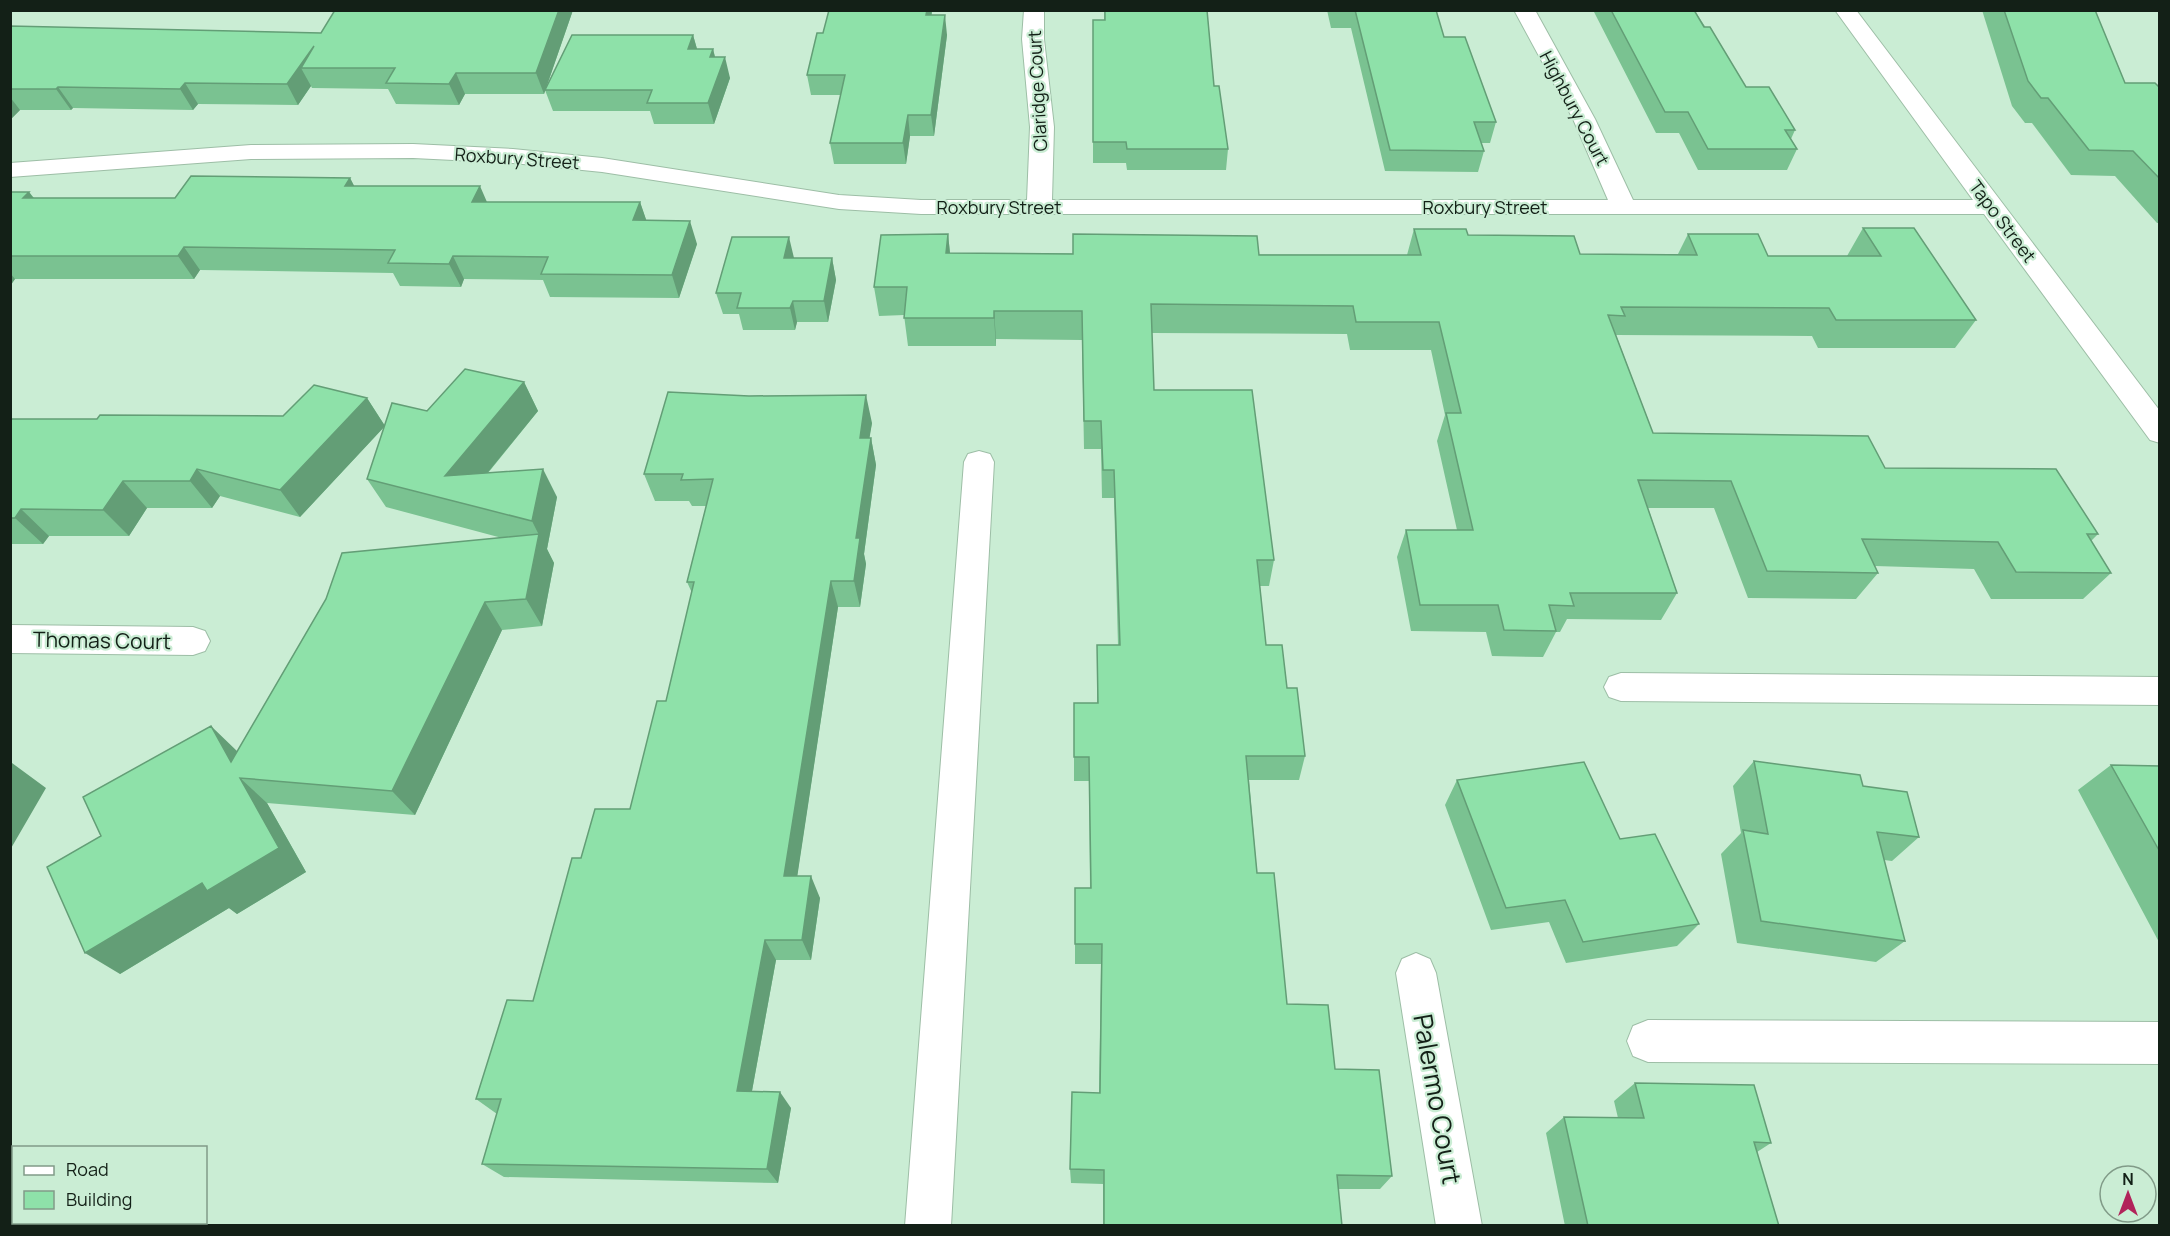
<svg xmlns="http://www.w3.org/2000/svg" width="2170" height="1236" viewBox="0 0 2170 1236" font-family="Manrope,sans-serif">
<rect width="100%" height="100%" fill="#caedd4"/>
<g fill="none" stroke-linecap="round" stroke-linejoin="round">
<defs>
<path id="minor" d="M 1024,10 L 1044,10 L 1044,39 L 1054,127 L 1052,200 L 1608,200 L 1573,119 L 1514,10 L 1535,10 L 1595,119 L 1633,200 L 1973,200 L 1835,10 L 1856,10 L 2160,411 L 2160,443 L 2150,440 L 1984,214 L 921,214 L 839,209 L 602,172 L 513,163 L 413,158 L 251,159 L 10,177 L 10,163 L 251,145 L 413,144 L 513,149 L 602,158 L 839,195 L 921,200 L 1027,200 L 1030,127 L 1022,39 Z
M 979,451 L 990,454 L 994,462 L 951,1226 L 905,1226 L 964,462 L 968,454 Z
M 10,625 L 193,627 L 205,631 L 210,641 L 205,651 L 193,655 L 10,653 Z
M 1621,673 L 2160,677 L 2160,705 L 1621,701 L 1609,697 L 1604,687 L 1609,677 Z
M 1416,953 L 1430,959 L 1436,973 L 1482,1226 L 1436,1226 L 1396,973 L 1402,959 Z
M 1648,1020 L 2160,1022 L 2160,1064 L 1648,1062 L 1633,1056 L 1627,1041 L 1633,1026 Z"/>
</defs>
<use href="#minor" stroke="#9dbea6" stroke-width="2"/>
<use href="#minor" fill="#fff" fill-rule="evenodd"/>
</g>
<path fill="#7ac291" d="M 573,10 L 544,94 L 465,94 L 459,105 L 396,104 L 388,89 L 312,88 L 311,86 L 298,105 L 198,104 L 193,110 L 73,108 L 71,110 L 20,110 L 10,120 L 10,26 L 321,33 Z
M 829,10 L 932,10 L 932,15 L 947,35 L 934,136 L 910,136 L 906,164 L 834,164 L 830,143 L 841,95 L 811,95 L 807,75 L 823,33 Z
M 1104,10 L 1207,10 L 1214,86 L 1228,149 L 1226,170 L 1127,170 L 1126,163 L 1093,163 L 1093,20 L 1104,20 Z
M 1327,10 L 1436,10 L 1444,37 L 1496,122 L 1490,143 L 1481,143 L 1484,151 L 1478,172 L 1385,171 L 1351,28 L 1331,28 Z
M 1593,10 L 1694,10 L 1746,87 L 1795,130 L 1791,139 L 1797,149 L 1787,170 L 1698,170 L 1679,133 L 1656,133 Z
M 1982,10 L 2095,10 L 2125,83 L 2160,88 L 2160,223 L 2157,223 L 2115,176 L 2071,175 L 2032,123 L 2025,123 L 2012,106 Z
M 693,35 L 697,49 L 713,49 L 715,57 L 730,78 L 714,124 L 654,124 L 650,111 L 553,111 L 545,90 Z
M 350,178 L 354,186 L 487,202 L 640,202 L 646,220 L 697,244 L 679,298 L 550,297 L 543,280 L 464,279 L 461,287 L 400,286 L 393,273 L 200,270 L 194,279 L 15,279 L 10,285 L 10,192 L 29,192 L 34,198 L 175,198 Z
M 1863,228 L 1976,320 L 1955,348 L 1818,348 L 1812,336 L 1616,335 L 1653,433 L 1885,468 L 2098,534 L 2091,541 L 2111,573 L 2083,599 L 1991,599 L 1974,569 L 1875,566 L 1878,573 L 1856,599 L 1748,598 L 1714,508 L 1648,508 L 1677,593 L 1661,620 L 1567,619 L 1560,632 L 1556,632 L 1543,657 L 1492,656 L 1486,632 L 1411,631 L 1397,557 L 1406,530 L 1457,530 L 1437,441 L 1445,415 L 1431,350 L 1350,350 L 1347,334 L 1152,333 L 1154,390 L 1274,560 L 1269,586 L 1260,586 L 1266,645 L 1287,688 L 1305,756 L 1299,780 L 1249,780 L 1257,873 L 1287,1004 L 1335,1069 L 1392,1176 L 1380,1189 L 1338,1189 L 1342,1226 L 1103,1226 L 1103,1184 L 1071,1183 L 1070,1169 L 1099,1093 L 1101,964 L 1075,964 L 1075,944 L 1090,888 L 1089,781 L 1074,781 L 1074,757 L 1097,703 L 1097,645 L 1118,645 L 1114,498 L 1102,498 L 1101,449 L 1084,449 L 1082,340 L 996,339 L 996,346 L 908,346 L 904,315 L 879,316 L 874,287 L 948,234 L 950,253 L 1407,255 L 1414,229 L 1468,235 L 1580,254 L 1678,254 L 1688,234 L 1768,256 L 1847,256 Z
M 794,258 L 832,258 L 836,280 L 828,322 L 797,322 L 795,330 L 743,330 L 739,314 L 723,314 L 716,293 Z
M 524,382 L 538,411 L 488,473 L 557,497 L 547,549 L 554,563 L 542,626 L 502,630 L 415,815 L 267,803 L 306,872 L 237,914 L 229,908 L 120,974 L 101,836 L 237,751 L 502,538 L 386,507 L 367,479 L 427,411 Z
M 367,398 L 385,426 L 300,517 L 220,496 L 212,508 L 147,508 L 129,536 L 49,536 L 43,544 L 10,544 L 10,419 L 97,419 L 283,416 Z
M 872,423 L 869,438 L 871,438 L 876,465 L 864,554 L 866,564 L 860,607 L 838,607 L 797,876 L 820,898 L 811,960 L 776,960 L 752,1091 L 791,1108 L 778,1183 L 504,1177 L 482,1164 L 497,1114 L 476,1099 L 533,1001 L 581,858 L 630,809 L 666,701 L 692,593 L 687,582 L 706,506 L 692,506 L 689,501 L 655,501 L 644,474 Z
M 1754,761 L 1863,786 L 1919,837 L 1892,861 L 1884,860 L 1905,941 L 1876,962 L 1737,943 L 1721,854 L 1741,833 L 1733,786 Z
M 2111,765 L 2160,766 L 2160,944 L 2078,790 Z
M 1457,780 L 1699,924 L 1677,946 L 1566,963 L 1549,922 L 1491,930 L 1445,805 Z
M 1635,1083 L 1771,1143 L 1757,1152 L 1779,1226 L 1565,1226 L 1546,1133 L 1564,1117 L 1618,1118 L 1614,1101 Z"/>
<path fill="#639e76" d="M 559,10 L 573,10 L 544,94 L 536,73 Z
M 927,10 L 932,10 L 928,35 L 926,15 Z
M 945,15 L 947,35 L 934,136 L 931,115 Z
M 693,35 L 699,56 L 688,49 Z
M 314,46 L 301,68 L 311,86 L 298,105 L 287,84 Z
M 713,49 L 718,70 L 710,57 Z
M 725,57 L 730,78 L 714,124 L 708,103 Z
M 456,73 L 465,94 L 459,105 L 449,84 Z
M 185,83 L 198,104 L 193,110 L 180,89 Z
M 58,87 L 73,108 L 71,110 L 56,89 Z
M 10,97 L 20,110 L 10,120 Z
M 908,115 L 910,136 L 906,164 L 903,143 Z
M 350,178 L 362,201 L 345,186 Z
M 480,186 L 490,209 L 472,202 Z
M 29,192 L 46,215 L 23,198 Z
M 640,202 L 648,225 L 633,220 Z
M 690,221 L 697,244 L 679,298 L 672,275 Z
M 948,234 L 951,263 L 946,253 Z
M 789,237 L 794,258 L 784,258 Z
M 184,247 L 200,270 L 194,279 L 178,256 Z
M 453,256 L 464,279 L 461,287 L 449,264 Z
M 832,258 L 836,280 L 828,322 L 824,301 Z
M 10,273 L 15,279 L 11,285 L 10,285 Z
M 793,301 L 797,322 L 795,330 L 790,308 Z
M 994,311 L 996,339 L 996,346 L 994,318 Z
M 524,382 L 538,411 L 462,504 L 445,476 Z
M 866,395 L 872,423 L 865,465 L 860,438 Z
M 367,398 L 385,426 L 300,517 L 280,490 Z
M 871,438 L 876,465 L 864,554 L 866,564 L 860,607 L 854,581 L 856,538 Z
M 197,469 L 220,496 L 212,508 L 190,481 Z
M 543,469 L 557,497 L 547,549 L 554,563 L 542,626 L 526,599 L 539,535 L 532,521 Z
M 123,481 L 147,508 L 129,536 L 103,510 Z
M 21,509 L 49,536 L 43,544 L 15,518 Z
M 831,581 L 838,607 L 794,898 L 784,876 Z
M 485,602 L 502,630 L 415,815 L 392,791 Z
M 211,726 L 238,752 L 231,762 Z
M 12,763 L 46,788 L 10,850 L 10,765 Z
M 240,778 L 267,803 L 306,872 L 237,914 L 229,908 L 120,974 L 85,953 L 202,883 Z
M 811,876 L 820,898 L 811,960 L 802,940 Z
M 765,940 L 776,960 L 749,1107 L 737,1091 Z
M 780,1092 L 791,1108 L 778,1183 L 767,1169 Z"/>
<path fill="#8ee1a9" stroke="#639e76" stroke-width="1.5" d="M 335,10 L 559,10 L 536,73 L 456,73 L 449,84 L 386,83 L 395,68 L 301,68 L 314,46 L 287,84 L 185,83 L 180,89 L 58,87 L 56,89 L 10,89 L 10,26 L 321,33 Z
M 829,10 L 927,10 L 926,15 L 945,15 L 931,115 L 908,115 L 903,143 L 830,143 L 845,75 L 807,75 L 817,33 L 823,33 Z
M 1105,10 L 1207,10 L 1214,86 L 1219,86 L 1228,149 L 1127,149 L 1126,142 L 1093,142 L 1093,20 L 1105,20 Z
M 1355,10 L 1436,10 L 1444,37 L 1465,37 L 1496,122 L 1474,122 L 1484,151 L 1390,150 Z
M 1611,10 L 1694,10 L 1704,27 L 1710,27 L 1746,87 L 1769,87 L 1795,130 L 1785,130 L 1797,149 L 1708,149 L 1688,112 L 1665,112 Z
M 2004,10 L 2095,10 L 2125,83 L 2155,83 L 2160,88 L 2160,179 L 2133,151 L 2089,150 L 2048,98 L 2041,98 L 2028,81 Z
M 572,35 L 693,35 L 688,49 L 713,49 L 710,57 L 725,57 L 708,103 L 647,103 L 652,90 L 545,90 Z
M 191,176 L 350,178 L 345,186 L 480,186 L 472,202 L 640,202 L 633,220 L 690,221 L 672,275 L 541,274 L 548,257 L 453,256 L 449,264 L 388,263 L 395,250 L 184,247 L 178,256 L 10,256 L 10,192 L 29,192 L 23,198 L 175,198 Z
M 1863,228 L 1914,228 L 1976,320 L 1836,320 L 1829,308 L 1621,307 L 1625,316 L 1608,315 L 1653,433 L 1868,436 L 1885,468 L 2056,469 L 2098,534 L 2087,534 L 2111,573 L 2016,572 L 1998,542 L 1862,539 L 1878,573 L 1767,571 L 1731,481 L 1638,480 L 1677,593 L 1570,593 L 1574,606 L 1549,605 L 1556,631 L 1504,630 L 1498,605 L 1420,605 L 1406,530 L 1473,530 L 1446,413 L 1461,413 L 1439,322 L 1356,322 L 1353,306 L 1151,304 L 1154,390 L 1252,390 L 1274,560 L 1257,560 L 1266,645 L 1282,645 L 1287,688 L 1297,688 L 1305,756 L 1246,756 L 1257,873 L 1274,873 L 1287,1004 L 1328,1005 L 1335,1069 L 1379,1070 L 1392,1176 L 1337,1175 L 1342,1226 L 1104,1226 L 1104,1170 L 1070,1169 L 1072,1092 L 1100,1093 L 1102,944 L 1075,944 L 1075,888 L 1091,888 L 1089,757 L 1074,757 L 1074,703 L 1098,703 L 1097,645 L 1120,645 L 1114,470 L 1103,470 L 1101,421 L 1084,421 L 1082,311 L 994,311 L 994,318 L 904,318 L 907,287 L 874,287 L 881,235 L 948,234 L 946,253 L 1073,254 L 1073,234 L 1257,236 L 1259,255 L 1421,255 L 1414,229 L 1466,229 L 1468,235 L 1574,236 L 1580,254 L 1697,255 L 1688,234 L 1758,234 L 1768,256 L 1881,256 Z
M 732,237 L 789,237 L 784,258 L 832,258 L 824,301 L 793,301 L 790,308 L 737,308 L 741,293 L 716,293 Z
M 465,369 L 524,382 L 445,476 L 543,469 L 532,521 L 367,479 L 392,403 L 427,411 Z
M 314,385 L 367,398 L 280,490 L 197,469 L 190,481 L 123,481 L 103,510 L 21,509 L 15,518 L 10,518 L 10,419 L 97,419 L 100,415 L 283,416 Z
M 668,392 L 749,396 L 866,395 L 860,438 L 871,438 L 856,538 L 860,538 L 854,581 L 831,581 L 784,876 L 811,876 L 802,940 L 765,940 L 737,1091 L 780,1092 L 767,1169 L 482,1164 L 501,1099 L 476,1099 L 507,1000 L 533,1001 L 572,858 L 581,858 L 595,809 L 630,809 L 657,701 L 666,701 L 694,582 L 687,582 L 713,479 L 681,480 L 683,474 L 644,474 Z
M 539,534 L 526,599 L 485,602 L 392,791 L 240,778 L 279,848 L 207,891 L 202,883 L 85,953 L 47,867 L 101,836 L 83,797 L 211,726 L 231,762 L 326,599 L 342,553 Z
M 1754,761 L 1860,775 L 1863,786 L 1907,792 L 1919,837 L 1877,832 L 1905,941 L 1761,921 L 1743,830 L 1768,834 Z
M 1584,762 L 1620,839 L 1655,834 L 1699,924 L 1583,942 L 1565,900 L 1506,908 L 1457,780 Z
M 2111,765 L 2160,766 L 2160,852 Z
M 1635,1083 L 1754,1085 L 1771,1143 L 1754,1142 L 1779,1226 L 1588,1226 L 1564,1117 L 1644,1118 Z"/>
<g text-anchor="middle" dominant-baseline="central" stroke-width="4.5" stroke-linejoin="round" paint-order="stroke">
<g font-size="18" fill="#132017" stroke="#caedd4">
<text transform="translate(1037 91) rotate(-93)">Claridge Court</text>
<text transform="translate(1575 108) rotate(62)">Highbury Court</text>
<text transform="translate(517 158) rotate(4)">Roxbury Street</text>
<text x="999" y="207">Roxbury Street</text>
<text x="1485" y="207">Roxbury Street</text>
<text transform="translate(2003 221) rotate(53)">Tapo Street</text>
</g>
<g font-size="21" fill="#132017" stroke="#caedd4">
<text transform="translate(102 640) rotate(1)">Thomas Court</text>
</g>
<g font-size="26" fill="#132017" stroke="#caedd4">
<text transform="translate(1438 1099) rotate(80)">Palermo Court</text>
</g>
</g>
<rect width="2170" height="1236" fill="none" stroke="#132017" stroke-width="24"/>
<rect x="12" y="1146" width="195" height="78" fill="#caedd4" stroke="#819b88" stroke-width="1.5"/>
<rect x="24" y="1166" width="30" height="9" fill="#ffffff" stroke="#819b88" stroke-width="1.5"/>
<text x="66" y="1176" font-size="18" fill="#132017">Road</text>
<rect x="24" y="1191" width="30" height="18" fill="#8ee1a9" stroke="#819b88" stroke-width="1.5"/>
<text x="66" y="1206" font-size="18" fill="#132017">Building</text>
<g transform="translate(2128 1194)"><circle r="28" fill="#caedd4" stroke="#819b88" stroke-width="1.5"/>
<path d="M0-4.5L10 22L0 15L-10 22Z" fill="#b1235a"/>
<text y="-9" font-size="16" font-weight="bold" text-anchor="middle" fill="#132017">N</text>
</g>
</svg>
